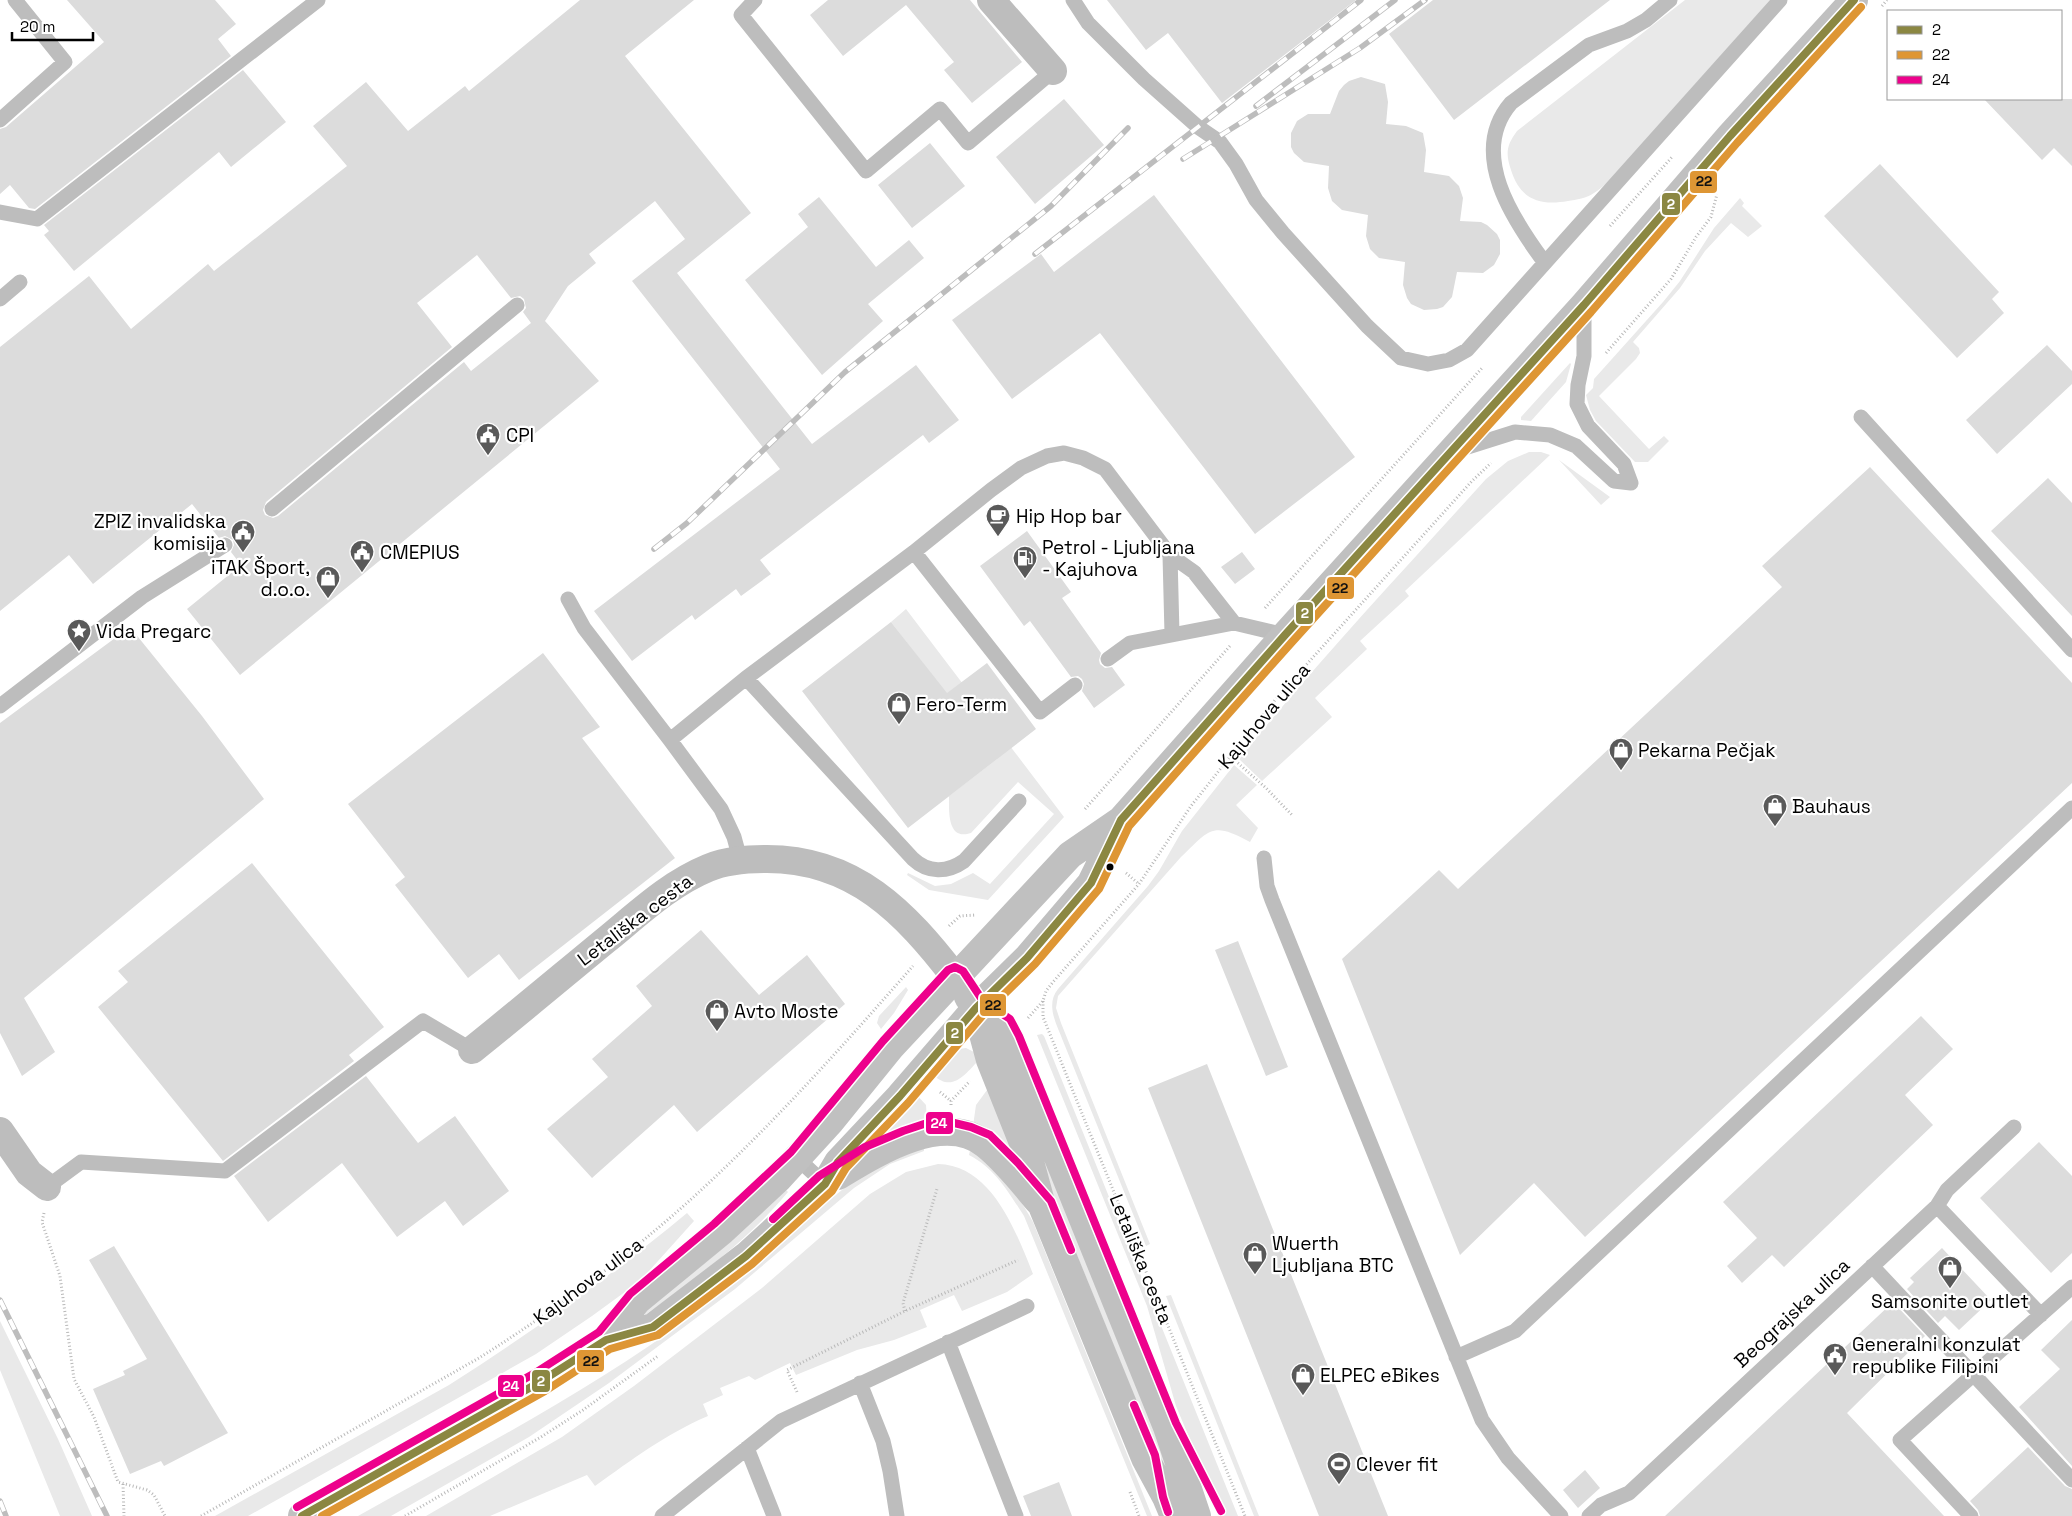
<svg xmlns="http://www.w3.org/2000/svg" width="2072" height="1516" viewBox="0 0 2072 1516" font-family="'Space Grotesk',sans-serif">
<rect width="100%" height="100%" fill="#fff"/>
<path fill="#e9e9e9" d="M 1685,0 L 1770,0 L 1609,181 C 1604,185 1599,190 1594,193 C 1587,198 1576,200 1568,201 C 1539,206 1520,199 1511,170 C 1505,152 1507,145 1517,131 Z
M 1740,198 L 1744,203 L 1742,206 L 1762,226 L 1748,237 L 1731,223 L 1705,251 L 1680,288 L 1633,342 L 1639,348 L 1640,353 L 1636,359 L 1599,396 L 1649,449 L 1664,436 L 1669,441 L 1648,462 L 1635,462 L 1596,421 L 1590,410 L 1586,395 L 1593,388 L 1594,379 L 1663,302 L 1680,281 L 1714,228 Z
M 1570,363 L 1571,364 L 1566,382 L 1531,421 L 1521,420 L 1521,417 Z
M 1529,452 L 1541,452 L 1550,455 L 1405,591 L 1409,596 L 1360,641 L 1367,649 L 1315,698 L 1332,717 L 1262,781 L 1239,759 C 1317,662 1403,571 1486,479 L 1508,461 Z
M 1559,460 L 1610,497 L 1601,505 Z
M 906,609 L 1064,817 L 988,900 L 929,890 L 907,875 L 908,873 L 935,886 L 951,884 L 973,873 L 990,884 L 1054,814 L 1018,782 L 971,833 C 947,841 949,811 949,796 L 997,759 L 891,622 Z
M 1234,765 L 1257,785 L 1236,805 L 1258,828 L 1250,842 C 1212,821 1210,829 1181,857 L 1058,996 L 1056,1008 L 1061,1023 L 1150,1244 L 1146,1246 L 1063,1041 C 1057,1025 1045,1005 1058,989 L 1148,886 L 1159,871 L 1182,831 Z
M 906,987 L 908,990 L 894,1013 L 881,1029 L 877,1023 L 879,1016 Z
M 1042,1034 L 1044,1036 L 1238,1516 L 1222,1516 L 1176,1406 L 1147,1306 L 1037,1035 Z
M 966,1048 L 974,1052 L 980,1059 C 965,1074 953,1093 933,1075 L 959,1049 Z
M 1008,1067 L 1158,1439 L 1183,1516 L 1003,1073 Z
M 990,1086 L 1011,1150 L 973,1126 L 976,1105 Z
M 915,1093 L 926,1105 L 927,1121 L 881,1135 Z
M 924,1145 L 924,1151 L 890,1164 L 854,1188 L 735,1289 L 609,1383 L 529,1437 L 391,1516 L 358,1516 C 472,1452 589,1392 694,1314 C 719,1295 745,1276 768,1255 C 801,1226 832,1194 869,1171 C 886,1160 906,1153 924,1145 Z
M 970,1150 C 998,1166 1018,1195 1033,1222 L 1152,1516 L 1147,1516 L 1024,1216 C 1009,1193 995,1168 969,1155 Z
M 938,1164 C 992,1165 1016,1232 1033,1274 L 1007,1292 L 962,1311 L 954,1295 L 920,1310 L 927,1327 L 894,1340 L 857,1350 L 796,1375 L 790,1363 L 755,1380 L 749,1376 L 720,1388 L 723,1395 L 703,1404 L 708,1416 C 664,1435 633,1459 595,1486 L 587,1475 L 490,1516 L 426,1516 L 562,1437 L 634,1386 L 762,1288 L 870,1194 L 906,1172 Z
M 786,1190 L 788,1192 C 748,1240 697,1278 645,1315 L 643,1312 L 712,1257 Z
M 687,1213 L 694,1221 L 640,1281 L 592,1316 L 536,1354 L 248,1516 L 215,1516 L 449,1385 C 532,1332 611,1276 687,1213 Z
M 1171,1295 L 1259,1516 L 1254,1516 L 1166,1296 Z
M 0,1321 L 58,1439 L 92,1516 L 60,1516 L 0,1370 Z"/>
<path fill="#dcdcdc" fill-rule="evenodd" d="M 67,0 L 215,0 L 236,24 L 218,39 L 231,56 L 35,209 L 29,208 L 10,185 L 0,194 L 0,129 L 6,127 L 104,42 Z
M 580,0 L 694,0 L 625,56 L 751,213 L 677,273 L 812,444 L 916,365 L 959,420 L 929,443 L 923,435 L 760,560 L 771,574 L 741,596 L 736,589 L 695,620 L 692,615 L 632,661 L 594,611 L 780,469 L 632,281 L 685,239 L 655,201 L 589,254 L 596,263 L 568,286 L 545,321 L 599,381 L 240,675 L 187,609 L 241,565 L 231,552 L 234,545 L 233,540 L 225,536 L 219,538 L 192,504 L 93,584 L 69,555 L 0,611 L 0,347 L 89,276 L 131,329 L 208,264 L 214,271 L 347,166 L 313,126 L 366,82 L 408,131 L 465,86 L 469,91 ZM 477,255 L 511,298 L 520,296 L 524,299 L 526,308 L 523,312 L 531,323 L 471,371 L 464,362 L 278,516 L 273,518 L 265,515 L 263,510 L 266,502 L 452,347 L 417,303 Z
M 828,0 L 970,0 L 1022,62 L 972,103 L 944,70 L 954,62 L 906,5 L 843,56 L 810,15 Z
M 1107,0 L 1356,0 L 1222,103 L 1168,33 L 1146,50 Z
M 1433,0 L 1610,0 L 1454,120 L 1389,34 Z
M 243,70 L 286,122 L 231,167 L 219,152 L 74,271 L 44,235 L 49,231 L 44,225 Z
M 1361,77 L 1385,84 L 1388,102 L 1386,124 L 1406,126 L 1423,133 L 1426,150 L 1424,172 L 1449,176 L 1459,186 L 1463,198 L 1460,221 L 1481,222 L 1487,225 L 1497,234 L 1500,240 L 1500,254 L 1494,265 L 1483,273 L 1457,272 L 1452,297 L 1443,307 L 1437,309 L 1424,310 L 1411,304 L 1407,298 L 1403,285 L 1405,262 L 1379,258 L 1370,249 L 1366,236 L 1368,215 L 1342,210 L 1332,201 L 1328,188 L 1329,166 L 1304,162 L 1294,153 L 1291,147 L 1291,133 L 1297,121 L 1308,114 L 1330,114 L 1339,91 L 1344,85 L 1349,81 Z
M 1064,99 L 1104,145 L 1035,204 L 996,157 Z
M 1984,99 L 2072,99 L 2072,166 L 2054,148 L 2042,160 Z
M 930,143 L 965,186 L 912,228 L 878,185 Z
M 1880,164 L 1999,292 L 1992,299 L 2004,313 L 1957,358 L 1824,216 Z
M 1154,195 L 1355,457 L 1255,534 L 1100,333 L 1012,399 L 952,320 L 1041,254 L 1054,272 Z
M 819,197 L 876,267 L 909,240 L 924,258 L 868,304 L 883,321 L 822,375 L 745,280 L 808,227 L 798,214 Z
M 2047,345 L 2072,371 L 2072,384 L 1997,454 L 1966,420 Z
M 1870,467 L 2072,683 L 2072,783 L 1585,1237 L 1534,1183 L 1460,1255 L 1342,959 L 1439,870 L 1458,889 L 1599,758 L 1782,587 L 1762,566 Z
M 2048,478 L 2072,503 L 2072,616 L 1991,531 Z
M 1027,531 L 1071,592 L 1062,598 L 1101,653 L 1099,660 L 1100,664 L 1105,668 L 1112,667 L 1125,685 L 1094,708 L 1082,691 L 1084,684 L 1082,679 L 1078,676 L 1071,677 L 1030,621 L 1024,626 L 980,566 Z
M 1242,552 L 1255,569 L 1235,584 L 1221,567 Z
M 891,622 L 947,693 L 987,663 L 1036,729 L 908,828 L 802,691 Z
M 130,627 L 202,716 L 264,799 L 24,998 L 55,1052 L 22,1076 L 0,1033 L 0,723 Z
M 543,653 L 600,727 L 582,738 L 675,858 L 519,980 L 499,954 L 468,978 L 395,885 L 405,877 L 348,804 Z
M 252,863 L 384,1027 L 349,1055 L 354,1061 L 223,1161 L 98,1007 L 128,982 L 118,971 Z
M 701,930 L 759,995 L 807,955 L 845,1004 L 697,1132 L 674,1105 L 592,1178 L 547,1129 L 608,1077 L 592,1059 L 652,1006 L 636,986 Z
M 1238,941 L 1288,1067 L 1266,1076 L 1215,950 Z
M 1921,1016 L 1953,1049 L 1905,1095 L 1933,1125 L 1784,1267 L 1772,1255 L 1742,1283 L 1727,1266 L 1757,1238 L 1723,1202 Z
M 1207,1064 L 1284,1257 L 1388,1516 L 1319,1516 L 1148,1088 Z
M 366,1076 L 418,1143 L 455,1116 L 509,1191 L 463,1226 L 445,1201 L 397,1237 L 342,1163 L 268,1222 L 234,1176 Z
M 2039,1142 L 2072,1176 L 2072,1253 L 2051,1273 L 1980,1198 Z
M 114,1246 L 228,1433 L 164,1466 L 161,1461 L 130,1474 L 93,1389 L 125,1375 L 123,1371 L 147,1359 L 89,1260 Z
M 1942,1248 L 1991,1300 L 1959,1330 L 1945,1316 L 1938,1323 L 1907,1289 L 1914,1282 L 1910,1278 Z
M 1893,1302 L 1925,1336 L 1847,1413 L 1944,1516 L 1665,1516 Z
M 2072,1320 L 2072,1466 L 2019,1407 L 2060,1369 L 2041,1350 Z
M 2028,1447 L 2065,1486 L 2072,1489 L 2072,1516 L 1980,1516 L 1978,1510 L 1970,1501 Z
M 1585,1470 L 1600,1488 L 1578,1508 L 1563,1490 Z
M 1059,1482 L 1072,1516 L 1031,1516 L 1023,1496 Z"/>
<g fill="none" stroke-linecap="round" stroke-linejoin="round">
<path stroke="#b8b8b8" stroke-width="3" stroke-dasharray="1 2.5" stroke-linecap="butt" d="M 1882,6 L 1887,0
M 1610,226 L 1673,156
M 1606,353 L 1671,279 L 1696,237 L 1711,217 L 1717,194
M 1265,608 L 1482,368
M 1230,756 L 1266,788 L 1292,815
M 1085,809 L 1230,646
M 1126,873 L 1139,884
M 949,926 L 960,916 L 976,915
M 1043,1001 L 1043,1017 L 1245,1516
M 1028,1018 L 1043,1001 L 1046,991 L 1053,982 L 1139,884 L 1191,806 L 1279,695 L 1472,481 L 1491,463
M 940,1092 L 951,1101
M 951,1105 L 951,1101 L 970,1081
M 44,1213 L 42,1222 L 60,1276 L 74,1379 L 94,1417 L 118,1482 L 147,1490 L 154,1495 L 165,1516
M 905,1311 L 903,1303 L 937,1189
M 797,1392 L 787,1370 L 905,1311 L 1018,1260
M 123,1484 L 124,1516
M 1130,1492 L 1139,1516
M 201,1516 L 479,1358 C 552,1312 623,1260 688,1202 C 769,1129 841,1048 913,966
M 405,1516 L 541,1437 L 583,1410 L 658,1356"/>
<path stroke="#bdbdbd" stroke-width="15" d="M 755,0 L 741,15 L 866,171 L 940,109 L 968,143 L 1053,71
M 1073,0 L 1088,23 L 1144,79 L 1198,127 L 1220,142 L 1236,164 L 1256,200 L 1283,233 L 1367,326 L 1401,358 L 1428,364 L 1449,360 L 1467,350 L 1780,0
M 0,120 L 65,62 L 15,0
M 0,212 L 37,219 L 318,0
M 1545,263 C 1513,220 1468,153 1511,103 L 1589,45 L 1627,31 L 1646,20 L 1670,0
M 0,299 L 20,282
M 1861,417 L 2072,650
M 1458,450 L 1515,432 L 1550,435 L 1576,446 L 1614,481 L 1631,483 L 1624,464 L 1588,426 L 1577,404 L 1578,385 L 1584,356 L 1584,307
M 272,509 L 517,305
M 914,552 L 1040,712 L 1075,685
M 1170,555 L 1172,634
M 568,599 L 584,628 L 670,740 L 721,809 L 734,837 L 740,859
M 1108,659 L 1130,643 L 1234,623 L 1285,635
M 746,678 L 913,859 C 928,873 947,873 964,861 L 1019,801
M 0,706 L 142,597 L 225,545
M 670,740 L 746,678 L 914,552 L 991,490 L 1021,468 L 1047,456 L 1064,453 L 1083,458 L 1105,469 L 1170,555 L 1194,572 L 1234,623
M 1264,858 L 1267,886 L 1272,900 L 1482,1420 L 1508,1458 L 1561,1516
M 798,1159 L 825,1184
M 47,1187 L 81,1162 L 225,1171 L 423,1021 L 472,1050
M 1937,1206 L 2041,1315
M 1872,1266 L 2072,1480
M 948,1342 L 1016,1516
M 1456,1357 L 1515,1331 L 2072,808
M 860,1383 L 883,1441 L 890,1471 L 897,1516
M 747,1448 L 774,1516
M 662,1516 L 781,1421 L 1027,1306
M 1589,1516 L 1601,1505 L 1629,1493 L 1937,1206 L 1947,1190 L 2014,1127
M 1971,1516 L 1900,1440 L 2072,1287"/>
<path stroke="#bdbdbd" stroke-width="28" d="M 991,0 L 1053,71
M 472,1050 C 517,1014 561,977 606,940 C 638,914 669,884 708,868 C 727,860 747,859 767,859 C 854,859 905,912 955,977
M 0,1131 L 29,1173 L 47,1187"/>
<path stroke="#c0c0c0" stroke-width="28" d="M 968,997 L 976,1008 L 990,1060 L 1029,1158 L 1042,1206 L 1145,1458 L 1166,1497 L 1174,1516
M 976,1008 L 1003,1026 L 1021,1066 L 1167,1427 L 1197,1516
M 838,1176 C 876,1153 944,1110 986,1145 C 1006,1161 1022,1182 1038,1201
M 606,1340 L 653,1327 L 746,1256 L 825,1184 L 838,1162 L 900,1096 L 976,1008 L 1027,958 L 1091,883 L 1121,822
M 302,1516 L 540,1382 L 606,1340 L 637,1301 L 721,1232 L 778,1179 L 831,1121 L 891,1047 L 1070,855 L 1121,820 L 1285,635 L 1584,305 L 1730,136 L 1854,0"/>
<defs>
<path id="rail" d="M 1256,106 L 1395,0
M 1183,159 L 1360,48 L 1425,0
M 1035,254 L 1361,0
M 654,549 L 687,523 L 845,372 L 1051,206 L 1128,128
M 0,1300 L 107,1516
M 0,1501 L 6,1516"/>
</defs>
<use href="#rail" stroke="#bdbdbd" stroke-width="5.5"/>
<use href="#rail" stroke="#fff" stroke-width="4" stroke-dasharray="11" stroke-linecap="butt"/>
<defs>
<path id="bus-1" d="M 302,1516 L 540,1382 L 606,1340 L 653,1327 L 746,1256 L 825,1184 L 838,1162 L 900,1096 L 976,1008 L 1027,958 L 1091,883 L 1121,820 L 1285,635 L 1584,305 L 1730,136 L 1854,0"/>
<path id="bus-2" d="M 322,1516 L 545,1391 L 610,1349 L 658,1335 L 752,1264 L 832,1191 L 846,1168 L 908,1103 L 983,1015 L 1035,964 L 1099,889 L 1129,826 L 1292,642 L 1591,312 L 1737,143 L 1861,7"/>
<path id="bus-3" d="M 773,1219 L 819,1176 L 865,1147 L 903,1131 L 924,1124 L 950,1122 L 971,1127 L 990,1135 L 1018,1163 L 1051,1201 L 1071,1250
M 1134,1405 L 1155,1455 L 1163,1497 L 1168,1512
M 297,1507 L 535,1373 L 599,1332 L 630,1294 L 714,1224 L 791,1152 L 883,1041 L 948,970 L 955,967 L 963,971 L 983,1001 L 1010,1019 L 1019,1036 L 1176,1423 L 1221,1511"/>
</defs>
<use href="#bus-1" stroke="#fff" stroke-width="11"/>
<use href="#bus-2" stroke="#fff" stroke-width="11"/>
<use href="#bus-3" stroke="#fff" stroke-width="11"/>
<use href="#bus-1" stroke="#8b8742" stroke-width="8"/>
<use href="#bus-2" stroke="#de9634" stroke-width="8"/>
<use href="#bus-3" stroke="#ed018c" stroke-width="8"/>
</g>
<defs>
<symbol id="civic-pin" viewBox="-11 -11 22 30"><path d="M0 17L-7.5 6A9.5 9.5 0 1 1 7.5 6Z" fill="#595959" stroke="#fff"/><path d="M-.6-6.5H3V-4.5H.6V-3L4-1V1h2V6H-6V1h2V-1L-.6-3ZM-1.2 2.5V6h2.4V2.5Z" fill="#fff"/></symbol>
<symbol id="cafe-pin" viewBox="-11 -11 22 30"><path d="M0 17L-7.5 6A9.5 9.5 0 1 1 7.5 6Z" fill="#595959" stroke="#fff"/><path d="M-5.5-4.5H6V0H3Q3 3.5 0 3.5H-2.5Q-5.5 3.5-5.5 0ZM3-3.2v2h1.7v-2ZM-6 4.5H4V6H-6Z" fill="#fff"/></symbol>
<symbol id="fuel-pin" viewBox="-11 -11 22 30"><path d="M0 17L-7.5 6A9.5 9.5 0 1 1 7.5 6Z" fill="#595959" stroke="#fff"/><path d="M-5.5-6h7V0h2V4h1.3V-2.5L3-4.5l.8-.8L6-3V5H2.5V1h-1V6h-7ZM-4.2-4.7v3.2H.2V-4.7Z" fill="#fff"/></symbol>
<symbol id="shop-pin" viewBox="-11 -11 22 30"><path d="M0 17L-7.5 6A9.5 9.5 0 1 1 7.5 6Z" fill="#595959" stroke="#fff"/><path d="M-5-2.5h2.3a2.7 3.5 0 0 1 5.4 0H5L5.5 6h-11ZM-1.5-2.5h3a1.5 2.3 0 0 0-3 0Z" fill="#fff"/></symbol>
<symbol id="sight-pin" viewBox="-11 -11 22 30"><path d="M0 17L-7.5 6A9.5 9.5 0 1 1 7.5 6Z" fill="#595959" stroke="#fff"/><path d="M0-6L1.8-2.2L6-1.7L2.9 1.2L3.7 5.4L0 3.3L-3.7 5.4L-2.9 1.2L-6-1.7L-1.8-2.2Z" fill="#fff"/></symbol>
<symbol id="stadium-pin" viewBox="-11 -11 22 30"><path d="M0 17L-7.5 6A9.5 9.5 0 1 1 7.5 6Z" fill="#595959" stroke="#fff"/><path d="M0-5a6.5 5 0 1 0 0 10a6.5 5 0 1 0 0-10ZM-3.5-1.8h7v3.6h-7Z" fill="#fff"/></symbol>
</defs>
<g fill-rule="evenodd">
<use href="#civic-pin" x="474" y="421" width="28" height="38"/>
<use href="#cafe-pin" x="984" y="502" width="28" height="38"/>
<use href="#civic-pin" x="229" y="518" width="28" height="38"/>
<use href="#civic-pin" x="348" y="538" width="28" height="38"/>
<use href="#fuel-pin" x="1011" y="544" width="28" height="38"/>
<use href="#shop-pin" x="314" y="564" width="28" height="38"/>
<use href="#sight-pin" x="65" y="617" width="28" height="38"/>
<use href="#shop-pin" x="885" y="690" width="28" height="38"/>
<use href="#shop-pin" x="1607" y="736" width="28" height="38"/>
<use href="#shop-pin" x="1761" y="792" width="28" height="38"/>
<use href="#shop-pin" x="703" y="997" width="28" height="38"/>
<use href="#shop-pin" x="1241" y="1240" width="28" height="38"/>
<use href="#shop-pin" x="1936" y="1254" width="28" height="38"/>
<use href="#civic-pin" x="1821" y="1341" width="28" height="38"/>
<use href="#shop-pin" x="1289" y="1361" width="28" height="38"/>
<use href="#stadium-pin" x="1325" y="1450" width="28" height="38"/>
</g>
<circle fill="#000" stroke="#fff" stroke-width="2" cx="1110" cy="867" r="4.5"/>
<g text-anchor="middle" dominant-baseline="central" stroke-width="4.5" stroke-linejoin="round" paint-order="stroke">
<g font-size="19" fill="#000" stroke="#fff" text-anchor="start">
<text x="506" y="435">CPI</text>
<text x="1016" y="516">Hip Hop bar</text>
<text x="226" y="521" text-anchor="end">ZPIZ invalidska<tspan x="226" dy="22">komisija</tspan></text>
<text x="1042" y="547">Petrol - Ljubljana<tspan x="1042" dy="22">- Kajuhova</tspan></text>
<text x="380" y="552">CMEPIUS</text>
<text x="310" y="567" text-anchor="end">iTAK Šport,<tspan x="310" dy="22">d.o.o.</tspan></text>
<text x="96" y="631">Vida Pregarc</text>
<text x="916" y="704">Fero-Term</text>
<text x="1638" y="750">Pekarna Pečjak</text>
<text x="1792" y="806">Bauhaus</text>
<text x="734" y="1011">Avto Moste</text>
<text x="1272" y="1243">Wuerth<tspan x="1272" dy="22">Ljubljana BTC</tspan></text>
<text x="1950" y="1301" text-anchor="middle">Samsonite outlet</text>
<text x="1852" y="1344">Generalni konzulat<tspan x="1852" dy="22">republike Filipini</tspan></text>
<text x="1320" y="1375">ELPEC eBikes</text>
<text x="1356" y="1464">Clever fit</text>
</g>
<g font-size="19" fill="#000" stroke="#fff">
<text transform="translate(1264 716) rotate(-50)">Kajuhova ulica</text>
<text transform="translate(635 920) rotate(-37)">Letališka cesta</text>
<text transform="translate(1141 1259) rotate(68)">Letališka cesta</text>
<text transform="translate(588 1281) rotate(-37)">Kajuhova ulica</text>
<text transform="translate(1792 1313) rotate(-43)">Beograjska ulica</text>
</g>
</g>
<g stroke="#fff" stroke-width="2">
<rect x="1689" y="170" width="29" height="24" rx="5" fill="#de9634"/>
<rect x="1661" y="192" width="20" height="24" rx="5" fill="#8b8742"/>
<rect x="1326" y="576" width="29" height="24" rx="5" fill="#de9634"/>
<rect x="1295" y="601" width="19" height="24" rx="5" fill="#8b8742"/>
<rect x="979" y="993" width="28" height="24" rx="5" fill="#de9634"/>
<rect x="945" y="1021" width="19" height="24" rx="5" fill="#8b8742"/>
<rect x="925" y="1111" width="29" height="24" rx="5" fill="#ed018c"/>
<rect x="576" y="1349" width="29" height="24" rx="5" fill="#de9634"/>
<rect x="531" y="1369" width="20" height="24" rx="5" fill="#8b8742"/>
<rect x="497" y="1374" width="28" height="24" rx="5" fill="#ed018c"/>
</g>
<g font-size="14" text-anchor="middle" font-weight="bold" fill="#fff">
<text x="1671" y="209">2</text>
<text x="1305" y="618">2</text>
<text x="955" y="1038">2</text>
<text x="939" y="1128">24</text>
<text x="541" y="1386">2</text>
<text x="511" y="1391">24</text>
</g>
<g font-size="14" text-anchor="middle" font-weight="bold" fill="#111">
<text x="1704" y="186">22</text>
<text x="1340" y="593">22</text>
<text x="993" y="1010">22</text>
<text x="591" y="1366">22</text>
</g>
<rect x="1887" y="10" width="175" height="90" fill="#ffffff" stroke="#999999"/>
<rect x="1897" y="26" width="25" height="8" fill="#8b8742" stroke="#999999"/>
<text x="1932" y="35" font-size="15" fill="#000000">2</text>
<rect x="1897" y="51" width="25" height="8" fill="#de9634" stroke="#999999"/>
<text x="1932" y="60" font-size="15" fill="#000000">22</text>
<rect x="1897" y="76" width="25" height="8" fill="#ed018c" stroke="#999999"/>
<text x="1932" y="85" font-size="15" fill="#000000">24</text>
<path d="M12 32v8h81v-8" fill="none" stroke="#000000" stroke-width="2.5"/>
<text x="20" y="32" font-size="15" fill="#000000" stroke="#ffffff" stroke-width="4" paint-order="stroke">20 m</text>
</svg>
